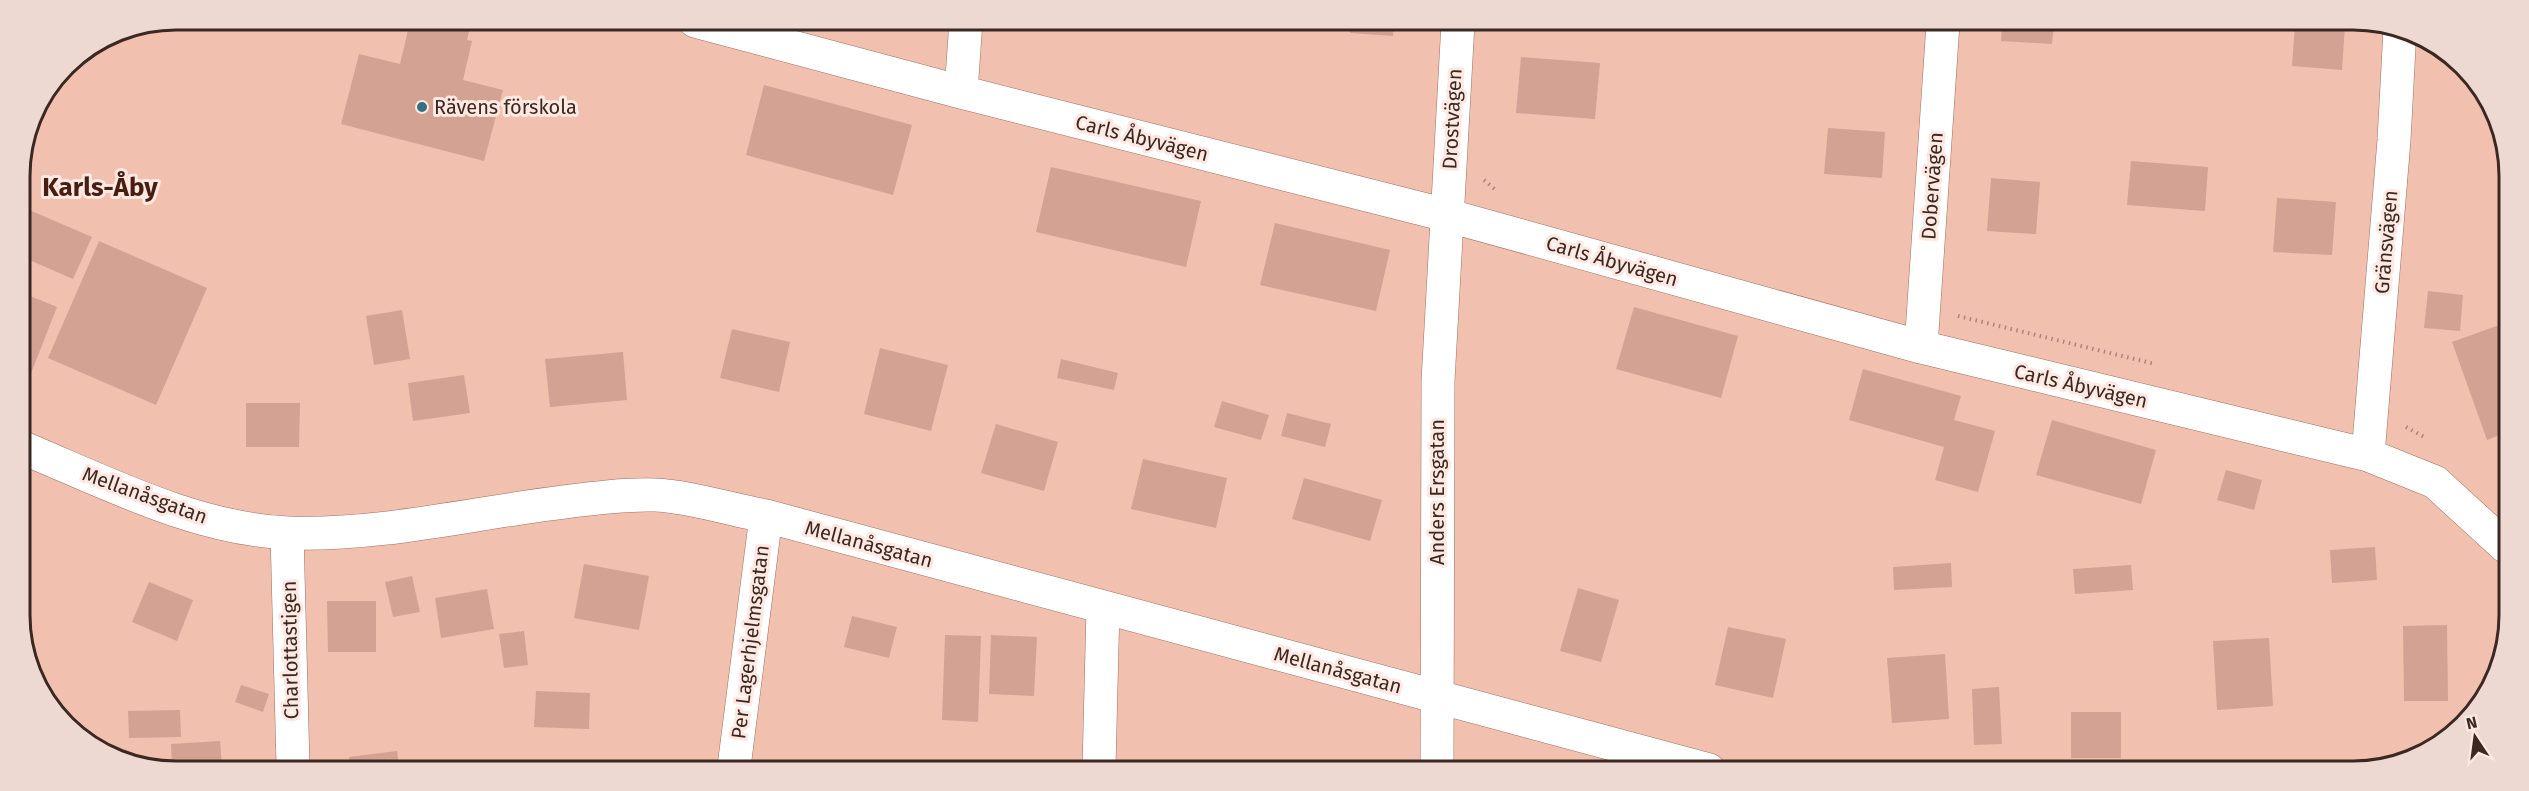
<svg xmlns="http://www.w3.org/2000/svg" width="2529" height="791" viewBox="0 0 2529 791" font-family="'Fira Sans',sans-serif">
<rect width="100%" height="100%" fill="#f2c0af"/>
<path fill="#d3a292" d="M 425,20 L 471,22 L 467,40 L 472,41 L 463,80 L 503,90 L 484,161 L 341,124 L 359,54 L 400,64 L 409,26 L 422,29 Z
M 1351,22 L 1394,22 L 1393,36 L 1350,33 Z
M 2002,24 L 2054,24 L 2052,44 L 2001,41 Z
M 2295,25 L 2345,25 L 2342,70 L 2292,66 Z
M 1521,57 L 1600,63 L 1595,119 L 1516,113 Z
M 764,85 L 912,125 L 893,195 L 746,155 Z
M 1828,128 L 1885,132 L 1882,178 L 1824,174 Z
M 2131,161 L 2208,167 L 2205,211 L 2127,205 Z
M 1051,167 L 1201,201 L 1186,267 L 1036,232 Z
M 1991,178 L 2040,182 L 2036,234 L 1987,231 Z
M 2277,198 L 2336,202 L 2332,255 L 2273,252 Z
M 20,206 L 92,237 L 73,279 L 20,256 Z
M 1275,223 L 1390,250 L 1376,311 L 1260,285 Z
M 99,241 L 207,288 L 156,405 L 48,358 Z
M 2428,291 L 2463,295 L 2460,331 L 2424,328 Z
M 25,294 L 57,307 L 28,381 L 21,378 L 21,305 Z
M 1634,307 L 1738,336 L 1721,398 L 1616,369 Z
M 402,310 L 410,359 L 374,365 L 366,316 Z
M 2505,323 L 2505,433 L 2487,440 L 2452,342 Z
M 732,329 L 790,342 L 779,392 L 720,378 Z
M 880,348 L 948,365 L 931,431 L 864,414 Z
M 623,352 L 627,400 L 550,407 L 545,359 Z
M 1061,359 L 1118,373 L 1114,390 L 1057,378 Z
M 1863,369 L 1961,396 L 1954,420 L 1995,431 L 1978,492 L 1935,480 L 1944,447 L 1849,420 Z
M 464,375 L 470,413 L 413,421 L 408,383 Z
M 1222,401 L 1269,415 L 1261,440 L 1214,427 Z
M 246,403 L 300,403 L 299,447 L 246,447 Z
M 1287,413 L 1331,424 L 1325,447 L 1281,436 Z
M 2052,420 L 2156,450 L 2141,504 L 2036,475 Z
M 996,424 L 1058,442 L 1044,491 L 981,473 Z
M 1143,459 L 1227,478 L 1216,528 L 1131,509 Z
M 2226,470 L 2262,480 L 2254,510 L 2217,500 Z
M 1304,478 L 1382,500 L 1370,541 L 1292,519 Z
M 2375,547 L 2377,580 L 2332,583 L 2330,550 Z
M 1951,563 L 1952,587 L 1894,590 L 1893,567 Z
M 584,564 L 649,576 L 639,630 L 574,618 Z
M 2131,565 L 2133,590 L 2075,594 L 2073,569 Z
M 412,576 L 420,612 L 393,617 L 385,582 Z
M 149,582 L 193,600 L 177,641 L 132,622 Z
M 1578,588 L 1619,600 L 1601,662 L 1560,651 Z
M 487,589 L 494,629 L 441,638 L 435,598 Z
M 327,601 L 376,601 L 376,652 L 328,652 Z
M 852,616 L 897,627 L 889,658 L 844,647 Z
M 2447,625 L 2448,701 L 2404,701 L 2403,626 Z
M 1728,627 L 1786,639 L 1773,698 L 1715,685 Z
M 524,631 L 528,665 L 504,668 L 499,634 Z
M 945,635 L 981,636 L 978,722 L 942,720 Z
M 991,635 L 1037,637 L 1034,696 L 989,694 Z
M 2269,638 L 2273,706 L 2217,710 L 2213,641 Z
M 1945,654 L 1949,719 L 1892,723 L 1887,658 Z
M 241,685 L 269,694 L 263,712 L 235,702 Z
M 1999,687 L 2002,744 L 1974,745 L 1972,689 Z
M 536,691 L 590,693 L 589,729 L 534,727 Z
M 180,710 L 181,737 L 129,738 L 128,711 Z
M 2071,712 L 2121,712 L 2121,758 L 2071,758 Z
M 220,741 L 222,766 L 172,766 L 171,744 Z
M 397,751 L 399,767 L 350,767 L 349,757 Z"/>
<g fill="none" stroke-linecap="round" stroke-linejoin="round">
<defs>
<path id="minor" d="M 695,21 L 961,92 L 1446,215 L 1921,347 L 2368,455 L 2435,482 L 2505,546
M 961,92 L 966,21
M 1921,347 L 1943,24
M 21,447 C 105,482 196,529 288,533 C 381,536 473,513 564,502 C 594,498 625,494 655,495 C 688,496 732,510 766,516 L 1709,770
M 2368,455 L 2394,140 L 2400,29
M 287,533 L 293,766
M 734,767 L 766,516
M 1099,768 L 1103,607
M 1437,769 L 1438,381 L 1458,23"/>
</defs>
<use href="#minor" stroke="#9d6f60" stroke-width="34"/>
<path stroke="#aa8477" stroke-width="4" stroke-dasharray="1.5 4.5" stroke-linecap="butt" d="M 1484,180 L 1497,191
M 1958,316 L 2155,364
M 2406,427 L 2426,438"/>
<use href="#minor" stroke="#fff" stroke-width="33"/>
</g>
<circle fill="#307284" stroke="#fee8e1" stroke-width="2" cx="422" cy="107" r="6"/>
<g text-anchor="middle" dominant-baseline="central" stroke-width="6" stroke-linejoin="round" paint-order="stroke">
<g font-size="20" fill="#3c2822" stroke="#fee8e1" text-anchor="start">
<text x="434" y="107">Rävens förskola</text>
</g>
<g font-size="20" fill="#3c2822" stroke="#fee8e1">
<text transform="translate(1452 119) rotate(-87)">Drostvägen</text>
<text transform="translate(1142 138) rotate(14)">Carls Åbyvägen</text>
<text transform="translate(1932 186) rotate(-86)">Dobervägen</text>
<text transform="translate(2386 242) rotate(-85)">Gränsvägen</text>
<text transform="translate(1612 261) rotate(16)">Carls Åbyvägen</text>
<text transform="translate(2081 386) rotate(13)">Carls Åbyvägen</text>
<text transform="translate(1437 492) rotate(-90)">Anders Ersgatan</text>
<text transform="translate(145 495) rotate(20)">Mellanåsgatan</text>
<text transform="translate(869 544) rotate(15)">Mellanåsgatan</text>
<text transform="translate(750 642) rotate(-83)">Per Lagerhjelmsgatan</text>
<text transform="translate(290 650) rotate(-91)">Charlottastigen</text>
<text transform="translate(1338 670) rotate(15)">Mellanåsgatan</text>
</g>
<g font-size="26" font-weight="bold" fill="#461f12" stroke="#fee8e1">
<text x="100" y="187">Karls-Åby</text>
</g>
</g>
<path d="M0 0H2529V791H0ZM176 30H2353A146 146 0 0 1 2499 176V615A146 146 0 0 1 2353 761H176A146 146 0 0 1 30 615V176A146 146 0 0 1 176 30Z" fill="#eed9d2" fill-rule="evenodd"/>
<path fill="none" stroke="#3c2822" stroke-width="3" d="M176 30H2353A146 146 0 0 1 2499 176V615A146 146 0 0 1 2353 761H176A146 146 0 0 1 30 615V176A146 146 0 0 1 176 30Z"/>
<g transform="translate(2475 737) rotate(347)" stroke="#fee8e1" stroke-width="4.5" paint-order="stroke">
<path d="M0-4.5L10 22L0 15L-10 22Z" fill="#3c2822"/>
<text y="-9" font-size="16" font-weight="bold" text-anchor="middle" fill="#3c2822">N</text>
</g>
</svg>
